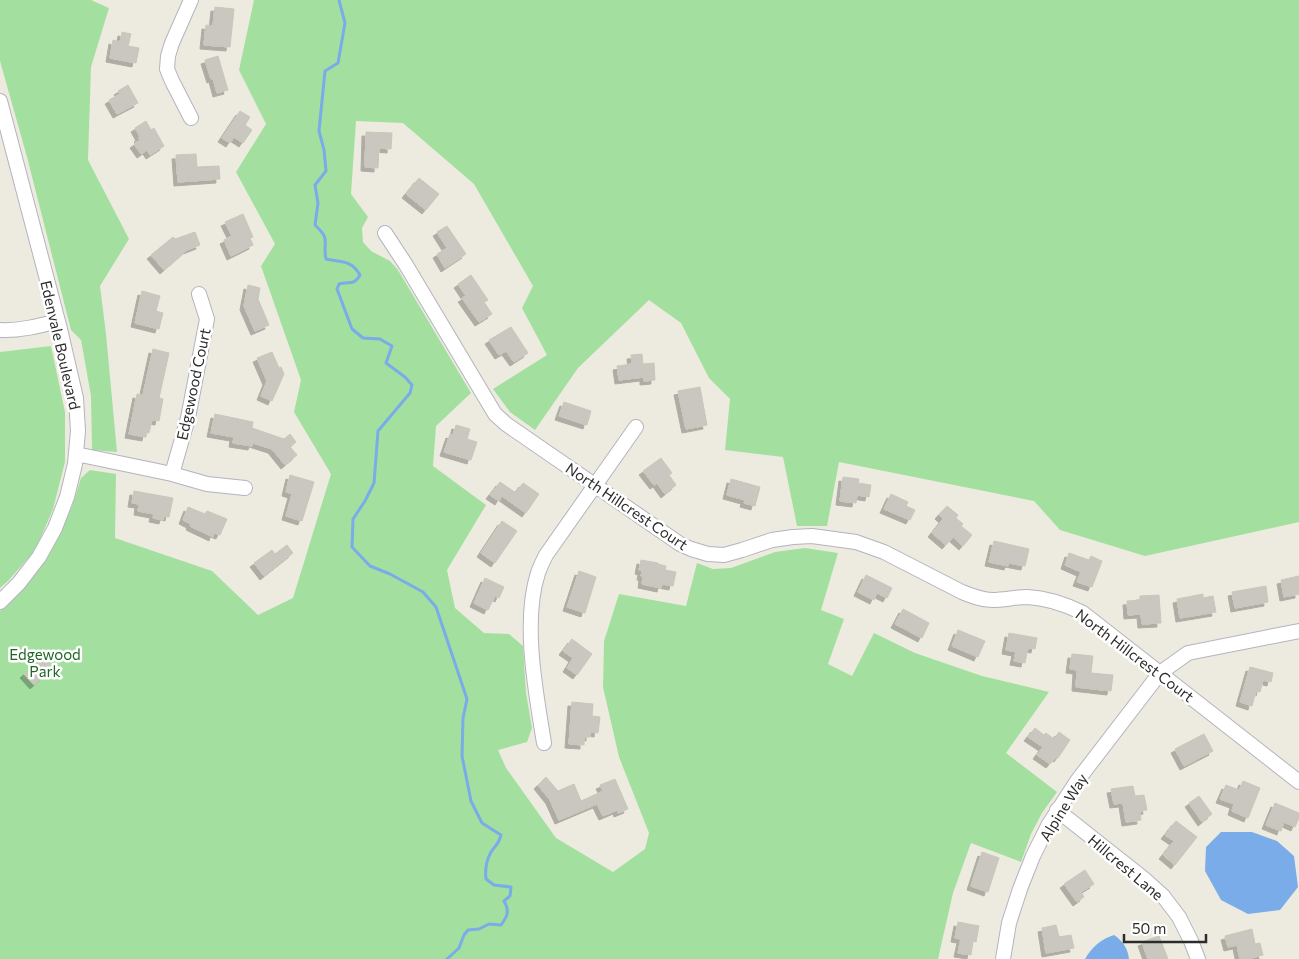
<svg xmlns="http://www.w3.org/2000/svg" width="1299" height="959" viewBox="0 0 1299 959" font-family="Commissioner,sans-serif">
<defs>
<filter id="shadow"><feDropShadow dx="-4" dy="4" stdDeviation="0" flood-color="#0004"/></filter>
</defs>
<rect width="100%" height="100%" fill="#edebdf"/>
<path fill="#a3e09f" d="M 0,0 L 91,0 L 109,8 L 91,67 L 88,160 L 129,239 L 100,286 L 106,334 L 117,452 L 92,450 L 91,396 L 81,340 L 71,330 L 27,157 L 0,61 Z
M 254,0 L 1299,0 L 1299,522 L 1145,556 L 1060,530 L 1034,501 L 839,462 L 827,526 L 797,526 L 783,457 L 725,450 L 730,399 L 709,378 L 681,323 L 649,300 L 578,368 L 535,430 L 510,412 L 493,389 L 547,355 L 522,308 L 533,286 L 474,184 L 403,123 L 356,121 L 351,194 L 368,217 L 362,228 L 363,242 L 371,251 L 390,261 L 398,270 L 471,393 L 436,426 L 433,466 L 486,505 L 447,570 L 455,608 L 484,633 L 509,634 L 523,646 L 526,693 L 532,728 L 527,742 L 498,750 L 506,768 L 556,838 L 613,872 L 645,849 L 649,833 L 619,757 L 603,687 L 604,641 L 619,594 L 686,606 L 697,563 L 713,569 L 731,568 L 775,552 L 805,548 L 838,553 L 821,610 L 844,619 L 828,664 L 852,676 L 874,633 L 915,653 L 982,676 L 1049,692 L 1006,753 L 1057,792 L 1042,813 L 1031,834 L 1021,862 L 971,843 L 953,893 L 938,959 L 0,959 L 0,611 L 24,587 L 46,560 L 61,532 L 73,504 L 81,478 L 90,470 L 116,474 L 115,538 L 212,571 L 258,615 L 293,598 L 331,474 L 294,412 L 301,380 L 261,266 L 275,244 L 236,172 L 266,124 L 239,70 Z
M 51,346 L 65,412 L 65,462 L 53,509 L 36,549 L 8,581 L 0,588 L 0,352 Z"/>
<path fill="#79ace8" d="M 1221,832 L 1252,832 L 1277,841 L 1294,856 L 1298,887 L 1280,910 L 1248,914 L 1221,900 L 1205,871 L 1206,847 Z
M 1114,935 C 1123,941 1128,949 1129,959 L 1085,959 C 1092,947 1101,939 1114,935 Z"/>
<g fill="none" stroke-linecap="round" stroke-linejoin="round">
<path stroke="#79ace8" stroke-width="3" d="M 339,0 L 345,23 L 338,63 L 325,71 L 319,131 L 324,150 L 326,171 L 315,185 L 318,203 L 315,225 C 332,241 322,241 326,259 C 341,262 352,260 360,275 C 354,286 349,281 339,284 L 337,289 L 352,329 L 363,338 L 380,339 L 392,346 L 386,363 L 405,377 L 412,385 L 410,393 L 378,431 L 374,483 L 365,501 L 353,519 L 352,547 L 370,566 L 390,574 L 423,592 L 436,607 L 467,699 L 463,718 L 462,756 L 471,801 L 482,823 L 501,835 C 499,845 494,846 490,854 C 486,862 485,870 486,879 L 494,885 L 511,887 L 510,896 L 504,901 C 510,911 507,917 501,925 L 489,924 L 479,929 L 468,930 L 464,935 L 459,948 L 447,959"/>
</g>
<path fill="#c9c7bf" stroke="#c8c7b9" filter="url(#shadow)" d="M 215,7 L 234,9 L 230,47 L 204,45 L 206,25 L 213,26 Z
M 122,32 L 131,34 L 128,46 L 139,48 L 136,63 L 110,58 L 113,40 L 120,42 Z
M 218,56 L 228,90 L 217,93 L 213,78 L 211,79 L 205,60 Z
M 128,85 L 138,103 L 117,114 L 109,100 L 120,94 L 118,91 Z
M 240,111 L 250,117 L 245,125 L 252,130 L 243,143 L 234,137 L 230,143 L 222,138 Z
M 146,121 L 151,130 L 154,128 L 164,146 L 150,155 L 147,150 L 141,154 L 134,144 L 140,140 L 138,138 L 140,137 L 135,128 Z
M 366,132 L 392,133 L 391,149 L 379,148 L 378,168 L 365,167 Z
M 196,154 L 197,167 L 219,166 L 220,179 L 178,182 L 176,155 Z
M 419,178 L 439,194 L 426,210 L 406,194 Z
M 243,214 L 253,237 L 250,238 L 253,245 L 231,256 L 224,240 L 232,236 L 225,222 Z
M 447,226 L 466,254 L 445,268 L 437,254 L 447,248 L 437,232 Z
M 195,232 L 200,245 L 187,250 L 164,270 L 151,255 L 173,237 L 175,239 Z
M 471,275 L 488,300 L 484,302 L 492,314 L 479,322 L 462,298 L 466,296 L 458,284 Z
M 248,285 L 260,288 L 258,299 L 269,325 L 255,331 L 244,306 Z
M 142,291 L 160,296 L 156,311 L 163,313 L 159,329 L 135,323 Z
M 511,327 L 528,353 L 514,362 L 506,351 L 499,355 L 489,340 Z
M 153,349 L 169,353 L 159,398 L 163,399 L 159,421 L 152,420 L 149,433 L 147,432 L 146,437 L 129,434 L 137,394 L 143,395 Z
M 272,352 L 279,368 L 281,367 L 284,374 L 272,401 L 261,396 L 267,381 L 257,358 Z
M 642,354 L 643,364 L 654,363 L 655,380 L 644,381 L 644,377 L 619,380 L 617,366 L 632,364 L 631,355 Z
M 700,387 L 707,425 L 686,429 L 678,391 Z
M 564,402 L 591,411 L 587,425 L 559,416 Z
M 215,414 L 253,422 L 252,428 L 284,439 L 290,434 L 296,442 L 290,447 L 297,455 L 285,465 L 272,449 L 253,443 L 252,446 L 233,443 L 234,437 L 211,433 Z
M 456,425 L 470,429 L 467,439 L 477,442 L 471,460 L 444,452 L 450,434 L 453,435 Z
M 661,458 L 672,473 L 669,475 L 676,485 L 665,494 L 657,483 L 654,485 L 643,471 Z
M 290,475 L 314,482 L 302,521 L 286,516 L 292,494 L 286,492 Z
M 843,477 L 859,479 L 858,483 L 871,485 L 869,497 L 857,495 L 856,503 L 840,501 Z
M 731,479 L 760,487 L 755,506 L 744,503 L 745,500 L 727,495 Z
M 500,482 L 516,493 L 523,483 L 539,494 L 526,513 L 502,496 L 499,501 L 490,495 Z
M 134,491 L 173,498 L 169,517 L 164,516 L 163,520 L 153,518 L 154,514 L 138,511 L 139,504 L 132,503 Z
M 891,494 L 908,502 L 906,506 L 915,510 L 910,520 L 884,509 Z
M 947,506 L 958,515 L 956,518 L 963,524 L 961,526 L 972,535 L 963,546 L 953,537 L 946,545 L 932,533 L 943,519 L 939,515 Z
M 188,507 L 205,514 L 207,511 L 227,519 L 220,535 L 214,533 L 213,537 L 190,526 L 191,524 L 183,520 Z
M 502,521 L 517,531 L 495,563 L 481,553 Z
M 994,541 L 1029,549 L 1025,566 L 1009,563 L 1008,566 L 989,562 Z
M 287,545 L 293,553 L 264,576 L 254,563 L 272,550 L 275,554 Z
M 1069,553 L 1089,560 L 1091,556 L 1102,561 L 1092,587 L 1077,582 L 1081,572 L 1065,565 Z
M 641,560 L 658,563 L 658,564 L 666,566 L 665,570 L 676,572 L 673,586 L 662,584 L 661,588 L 642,584 L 643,577 L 641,576 L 642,571 L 639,570 Z
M 579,571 L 596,577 L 585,613 L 567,607 Z
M 866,575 L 892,588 L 887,598 L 877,593 L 874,600 L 858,592 Z
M 1299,576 L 1299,594 L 1284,597 L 1281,580 Z
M 485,578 L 504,587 L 499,598 L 495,596 L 488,610 L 474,603 Z
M 1266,586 L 1268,602 L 1235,608 L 1232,592 Z
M 1203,594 L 1203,598 L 1213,596 L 1216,612 L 1180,618 L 1177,599 Z
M 1159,595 L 1161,623 L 1142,624 L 1141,614 L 1128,615 L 1127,601 L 1140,600 L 1140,596 Z
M 903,609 L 929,623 L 922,638 L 895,624 Z
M 958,630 L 985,641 L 978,657 L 952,646 Z
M 1009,633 L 1037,638 L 1035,649 L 1028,648 L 1025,663 L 1014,661 L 1016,652 L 1006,650 Z
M 572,639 L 592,654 L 577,675 L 567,668 L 573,658 L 563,651 Z
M 1072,654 L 1093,656 L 1091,673 L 1113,675 L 1111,691 L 1076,687 L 1077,670 L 1070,669 Z
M 43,657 L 53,668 L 34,685 L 24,674 Z
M 1250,667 L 1273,673 L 1271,682 L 1263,680 L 1260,692 L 1256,691 L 1252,706 L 1240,702 Z
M 572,702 L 593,704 L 592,716 L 600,717 L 598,733 L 590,732 L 590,737 L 584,737 L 584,745 L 569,744 Z
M 1035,728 L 1044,735 L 1046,733 L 1054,739 L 1059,732 L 1070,740 L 1058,758 L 1056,757 L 1050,764 L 1037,755 L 1043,747 L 1028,737 Z
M 1204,734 L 1213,751 L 1184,766 L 1175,749 Z
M 546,777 L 558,791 L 574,784 L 581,801 L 603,791 L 600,785 L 615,779 L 628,809 L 618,813 L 617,810 L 603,816 L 597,804 L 559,820 L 550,800 L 538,785 Z
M 1243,781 L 1260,788 L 1248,818 L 1232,811 L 1234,804 L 1220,799 L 1226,785 L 1239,790 Z
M 1133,786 L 1135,796 L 1144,795 L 1147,810 L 1140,811 L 1141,820 L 1126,822 L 1123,803 L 1114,804 L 1111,789 Z
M 1199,796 L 1212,814 L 1202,822 L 1189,803 Z
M 1275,803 L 1299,813 L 1299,818 L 1295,827 L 1284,822 L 1281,831 L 1266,825 Z
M 1176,821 L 1197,837 L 1175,865 L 1163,855 L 1174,841 L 1165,835 Z
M 982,852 L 999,858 L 988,892 L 971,886 Z
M 1085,870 L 1094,884 L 1081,892 L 1084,897 L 1077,902 L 1064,884 Z
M 958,922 L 979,926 L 976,942 L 973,941 L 971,955 L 958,953 L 961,939 L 955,938 Z
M 1056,925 L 1059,937 L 1071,935 L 1074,948 L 1046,953 L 1042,928 Z
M 1252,929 L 1255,944 L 1260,943 L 1263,955 L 1247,959 L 1240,959 L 1237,945 L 1228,947 L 1225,936 Z
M 1159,936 L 1168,959 L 1148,959 L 1142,942 Z"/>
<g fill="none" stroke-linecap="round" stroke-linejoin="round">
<defs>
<path id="minor" d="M 191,0 L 172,43 L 168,56 L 167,69 L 172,81 L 191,118
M 0,101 L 60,329 L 76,398 L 78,431 L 75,464 L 67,497 L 55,528 L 39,557 L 19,583 L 0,602
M 385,233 L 406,265 L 495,414 L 506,424 L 680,544 L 691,549 L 708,554 L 724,555 L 742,550 L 772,540 L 793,537 L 812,536 L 856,542 L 884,552 L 962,592 C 972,596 982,600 992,600 C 1004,600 1016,597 1027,597 C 1048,598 1065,604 1083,613 L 1299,782
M 0,330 C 19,331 39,326 58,321
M 76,454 L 172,474 L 207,484 L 245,488
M 172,474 L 188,418 L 207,319 L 199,294
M 544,743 C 536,693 522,622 538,573 C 540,567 543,561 546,555 L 636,427
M 1057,810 L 1143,878 L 1163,896 L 1179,917 L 1191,941 L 1198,959
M 1003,959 L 1009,923 L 1020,889 L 1033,856 L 1049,824 L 1077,781 L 1160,673 L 1188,653 L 1299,631"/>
</defs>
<use href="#minor" stroke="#b4b3bf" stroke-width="16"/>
<use href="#minor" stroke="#fff" stroke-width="14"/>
</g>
<g text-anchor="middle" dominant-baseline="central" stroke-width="5" stroke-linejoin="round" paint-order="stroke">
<g font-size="15" fill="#2c2c2c" stroke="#fff">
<text transform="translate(61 345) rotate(77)">Edenvale Boulevard</text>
<text transform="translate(193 384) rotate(-78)">Edgewood Court</text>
<text transform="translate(627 506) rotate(34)">North Hillcrest Court</text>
<text transform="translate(1135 655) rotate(37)">North Hillcrest Court</text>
<text transform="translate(1063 807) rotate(-58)">Alpine Way</text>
<text transform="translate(1126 867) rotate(40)">Hillcrest Lane</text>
</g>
<g font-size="15" fill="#1f6624" stroke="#fff">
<text x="45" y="654">Edgewood<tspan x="45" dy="17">Park</tspan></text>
</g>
</g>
<path d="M1124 934v8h82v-8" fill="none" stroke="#2c2c2c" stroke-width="2.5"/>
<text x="1132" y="934" font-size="15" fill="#2c2c2c" stroke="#ffffff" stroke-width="4" paint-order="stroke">50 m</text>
</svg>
